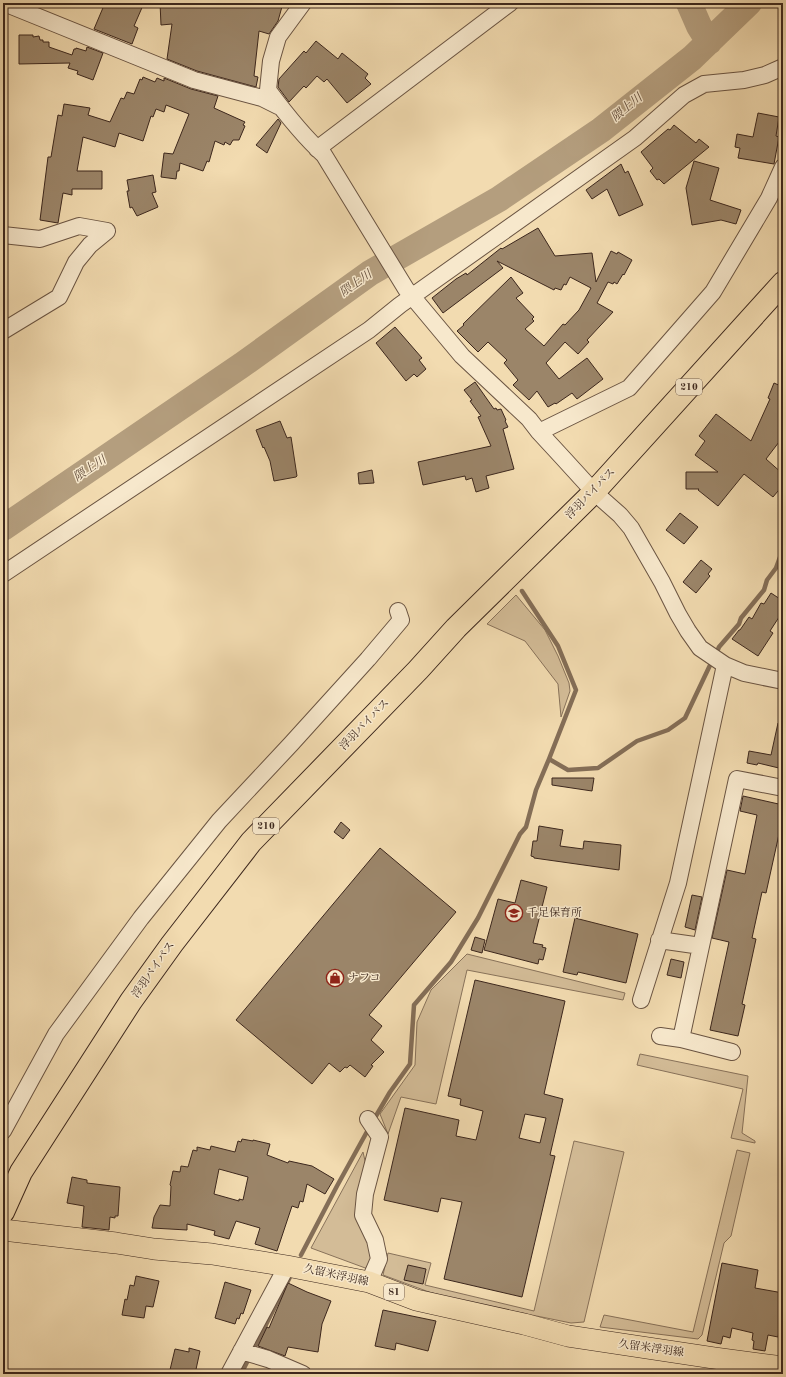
<svg xmlns="http://www.w3.org/2000/svg" width="786" height="1377" viewBox="0 0 786 1377" font-family="'Old Standard TT','Noto Serif JP',serif">
<rect width="100%" height="100%" fill="#f2dbb0"/>
<filter id="stains"><feTurbulence type="fractalNoise" baseFrequency=".005" numOctaves="4"/><feColorMatrix values="0 0 0 0 .2 0 0 0 0 .09 0 0 0 0 .02 0 0 0 .5 -.17"/></filter>
<radialGradient id="worn" r=".72"><stop offset=".6" stop-color="#630" stop-opacity="0"/><stop offset="1" stop-color="#630" stop-opacity=".3"/></radialGradient>
<path fill="#d3bc97" stroke="#88725a" d="M 516,595 L 545,630 L 558,656 L 569,683 L 570,691 L 561,717 L 558,684 L 525,641 L 487,624 Z
M 467,954 L 625,993 L 623,1000 L 467,970 L 436,1104 L 401,1097 L 388,1134 L 380,1114 L 415,1065 L 417,1022 L 431,990 Z
M 640,1054 L 748,1076 L 742,1133 L 755,1141 L 755,1143 L 731,1138 L 743,1089 L 637,1065 Z
M 574,1141 L 624,1152 L 584,1322 L 571,1323 L 458,1300 L 429,1292 L 383,1275 L 388,1253 L 431,1263 L 425,1285 L 534,1311 Z
M 737,1150 L 750,1153 L 731,1236 L 724,1243 L 702,1335 L 698,1339 L 600,1327 L 604,1315 L 693,1332 Z
M 363,1152 L 366,1165 L 372,1252 L 368,1269 L 311,1248 Z"/>
<g fill="none" stroke-linecap="round" stroke-linejoin="round">
<path stroke="#846e57" stroke-width="4.5" d="M 522,591 L 558,646 L 576,690 L 549,759
M 716,654 L 719,647 L 739,624 L 741,618 L 764,590 L 767,580 L 776,568 L 783,549
M 373,1121 L 390,1092 L 410,1064 L 414,1005 L 451,962 L 478,918 L 520,834 L 526,827 L 536,790 L 549,759 L 568,770 L 598,768 L 637,741 L 668,730 L 685,718 L 712,661
M 301,1255 L 337,1186 L 369,1128
M 241,1374 L 291,1275"/>
<path stroke="#b49e7e" stroke-width="26" d="M 689,3 L 699,26 L 709,42
M 3,528 L 242,365 L 370,273 L 499,199 L 601,130 L 692,58 L 749,3"/>
</g>
<path fill="#9b8569" stroke="#3c271d" fill-rule="evenodd" d="M 105,3 L 144,3 L 134,26 L 138,28 L 132,44 L 94,29 Z
M 160,3 L 283,3 L 278,21 L 269,34 L 259,31 L 254,76 L 258,77 L 256,87 L 197,71 L 167,59 L 172,24 L 161,25 Z
M 19,35 L 33,35 L 33,37 L 39,36 L 40,40 L 43,40 L 43,42 L 49,42 L 49,47 L 72,55 L 74,49 L 76,49 L 76,48 L 86,51 L 87,47 L 103,53 L 93,80 L 77,74 L 78,71 L 68,68 L 70,63 L 19,64 Z
M 316,41 L 338,59 L 342,53 L 368,74 L 365,78 L 371,84 L 347,103 L 327,79 L 324,82 L 317,76 L 306,88 L 304,86 L 289,102 L 278,87 L 279,79 L 304,51 L 306,53 Z
M 143,77 L 155,82 L 157,78 L 164,81 L 164,78 L 191,89 L 218,96 L 214,108 L 245,122 L 243,125 L 245,126 L 239,140 L 233,140 L 230,145 L 225,142 L 224,145 L 215,141 L 209,162 L 207,161 L 203,171 L 180,163 L 179,171 L 177,171 L 176,179 L 161,177 L 164,153 L 173,154 L 189,114 L 166,105 L 164,112 L 156,109 L 153,117 L 151,116 L 143,141 L 119,133 L 115,147 L 83,137 L 77,171 L 102,171 L 102,189 L 72,189 L 72,195 L 63,193 L 58,223 L 40,220 L 48,157 L 51,157 L 58,115 L 62,116 L 64,104 L 90,108 L 88,115 L 110,122 L 121,98 L 124,99 L 127,92 L 134,94 L 140,79 L 142,80 Z
M 758,113 L 779,117 L 776,136 L 779,137 L 774,164 L 738,158 L 740,148 L 735,147 L 737,134 L 753,137 Z
M 278,119 L 281,123 L 267,153 L 256,145 Z
M 674,125 L 696,143 L 699,139 L 709,147 L 664,184 L 659,179 L 657,180 L 650,171 L 653,168 L 641,152 L 668,129 L 670,130 Z
M 694,161 L 719,168 L 710,200 L 741,210 L 736,224 L 721,220 L 692,225 L 686,188 Z
M 621,164 L 625,173 L 628,171 L 643,205 L 619,216 L 607,189 L 592,199 L 586,190 Z
M 153,175 L 156,192 L 152,193 L 158,207 L 137,216 L 132,207 L 130,208 L 127,191 L 129,191 L 127,180 Z
M 538,228 L 555,256 L 592,253 L 596,282 L 611,251 L 617,254 L 618,252 L 632,260 L 624,275 L 623,274 L 617,284 L 614,282 L 613,284 L 608,282 L 597,303 L 613,312 L 587,340 L 589,342 L 578,354 L 565,342 L 546,363 L 559,379 L 587,358 L 603,379 L 577,399 L 572,393 L 556,404 L 555,403 L 548,407 L 537,391 L 529,400 L 513,385 L 518,380 L 504,363 L 507,360 L 488,342 L 478,352 L 457,331 L 464,325 L 463,324 L 511,277 L 523,293 L 516,298 L 534,317 L 532,319 L 534,321 L 525,329 L 544,346 L 563,324 L 565,325 L 579,310 L 591,288 L 570,277 L 566,285 L 564,284 L 561,290 L 555,288 L 554,290 L 497,261 L 503,268 L 443,313 L 432,298 L 456,279 L 466,273 L 467,275 L 501,248 L 502,249 Z
M 395,327 L 422,358 L 419,360 L 426,369 L 417,377 L 414,374 L 406,381 L 376,343 Z
M 475,382 L 494,409 L 496,408 L 497,410 L 501,409 L 506,420 L 505,421 L 508,427 L 503,429 L 514,469 L 486,476 L 489,488 L 476,492 L 472,478 L 466,480 L 465,476 L 423,485 L 418,462 L 491,446 L 478,417 L 481,416 L 470,401 L 472,400 L 464,390 Z
M 774,383 L 783,387 L 783,434 L 779,442 L 766,459 L 783,474 L 783,485 L 773,497 L 744,474 L 718,506 L 698,490 L 699,489 L 686,489 L 686,472 L 718,472 L 695,455 L 705,441 L 699,436 L 716,414 L 751,441 L 770,399 L 768,398 Z
M 280,421 L 287,438 L 291,437 L 297,476 L 296,477 L 274,481 L 270,461 L 264,447 L 263,448 L 256,430 Z
M 372,470 L 374,483 L 359,484 L 358,473 Z
M 680,513 L 698,527 L 684,544 L 666,530 Z
M 701,560 L 712,569 L 708,574 L 710,576 L 696,593 L 683,582 Z
M 771,593 L 783,601 L 783,611 L 770,631 L 773,633 L 758,656 L 732,639 L 739,630 L 740,630 L 749,617 L 752,619 L 761,603 L 764,604 Z
M 778,723 L 783,723 L 783,769 L 758,763 L 757,765 L 747,763 L 749,751 L 771,755 Z
M 552,778 L 594,778 L 592,791 L 552,785 Z
M 743,796 L 783,805 L 783,816 L 766,893 L 762,892 L 752,938 L 756,939 L 742,1004 L 745,1005 L 738,1036 L 710,1030 L 729,942 L 712,938 L 727,870 L 745,874 L 757,815 L 740,811 Z
M 341,822 L 350,830 L 343,839 L 334,832 Z
M 539,826 L 563,830 L 560,846 L 583,849 L 584,841 L 621,845 L 619,870 L 534,858 L 534,857 L 531,856 L 533,841 L 537,841 Z
M 380,848 L 456,912 L 369,1015 L 382,1026 L 371,1040 L 384,1052 L 371,1065 L 373,1066 L 365,1077 L 350,1065 L 347,1068 L 345,1067 L 340,1072 L 329,1063 L 312,1084 L 236,1020 Z
M 521,880 L 547,887 L 533,943 L 543,945 L 542,947 L 546,948 L 543,960 L 539,959 L 538,964 L 484,950 L 498,899 L 515,903 Z
M 692,895 L 702,897 L 695,930 L 685,927 Z
M 575,918 L 638,934 L 626,983 L 578,972 L 577,975 L 563,972 Z
M 475,937 L 485,940 L 482,953 L 471,950 Z
M 671,959 L 684,962 L 681,978 L 667,975 Z
M 475,980 L 565,1001 L 544,1094 L 563,1099 L 550,1155 L 555,1156 L 522,1297 L 444,1279 L 462,1202 L 441,1198 L 438,1212 L 384,1200 L 405,1108 L 459,1120 L 456,1136 L 476,1140 L 483,1111 L 460,1105 L 461,1099 L 448,1096 ZM 525,1114 L 546,1118 L 540,1143 L 519,1138 Z
M 242,1139 L 253,1141 L 253,1140 L 270,1144 L 267,1155 L 288,1163 L 289,1161 L 312,1166 L 334,1179 L 325,1194 L 307,1184 L 303,1202 L 300,1201 L 298,1208 L 292,1206 L 277,1251 L 255,1244 L 260,1228 L 236,1221 L 229,1239 L 214,1235 L 215,1231 L 187,1224 L 187,1230 L 152,1228 L 154,1217 L 160,1205 L 170,1206 L 171,1186 L 170,1185 L 173,1171 L 180,1172 L 181,1166 L 188,1167 L 193,1150 L 197,1151 L 197,1147 L 210,1150 L 211,1146 L 235,1152 L 238,1141 L 241,1142 ZM 219,1169 L 248,1177 L 243,1200 L 239,1199 L 239,1201 L 214,1194 Z
M 72,1177 L 87,1180 L 87,1183 L 120,1187 L 118,1216 L 115,1216 L 115,1218 L 110,1217 L 109,1230 L 82,1227 L 84,1206 L 67,1203 Z
M 722,1263 L 758,1270 L 755,1288 L 783,1293 L 783,1315 L 782,1315 L 778,1337 L 768,1335 L 765,1351 L 753,1349 L 754,1341 L 752,1340 L 753,1333 L 732,1328 L 730,1338 L 723,1336 L 721,1344 L 707,1341 Z
M 408,1265 L 426,1269 L 423,1284 L 404,1280 Z
M 136,1276 L 159,1281 L 153,1307 L 146,1306 L 144,1318 L 122,1315 L 125,1299 L 127,1300 L 130,1285 L 134,1286 Z
M 225,1282 L 251,1290 L 243,1314 L 241,1313 L 239,1319 L 237,1318 L 235,1324 L 215,1318 Z
M 288,1283 L 307,1292 L 331,1301 L 322,1324 L 318,1352 L 288,1347 L 285,1356 L 258,1346 L 267,1327 L 269,1328 Z
M 383,1310 L 436,1321 L 428,1351 L 396,1343 L 395,1350 L 375,1346 Z
M 189,1348 L 200,1351 L 195,1374 L 169,1374 L 175,1349 L 189,1352 Z"/>
<g fill="none" stroke-linecap="round" stroke-linejoin="round">
<defs>
<path id="minor" d="M 4,3 L 194,80 L 262,98 L 278,106
M 303,3 L 278,37 L 271,61 L 268,90 C 285,113 303,136 324,155 L 406,289 L 462,356 L 529,419 L 539,432 L 563,458 L 594,492 L 620,515 L 631,528 L 662,582 L 678,614 L 688,631 L 700,648 L 725,665 L 744,673 L 783,681
M 317,149 L 510,3
M 3,235 L 40,239 L 79,226 L 107,231
M 3,331 L 59,297 L 76,262 L 90,245 L 107,231
M 539,432 L 629,388 L 713,292 L 769,198 L 783,167
M 3,574 L 369,330 L 400,305 L 635,138 L 684,95 L 704,84 L 744,80 L 765,75 L 783,67
M 659,940 L 701,946
M 641,1000 L 678,883 L 725,665
M 660,1036 L 681,1039 L 732,1052
M 681,1039 L 737,779 L 783,788
M 368,1119 L 380,1137 L 365,1194 L 363,1215 L 375,1240 L 379,1259 L 369,1282
M 3,1131 L 56,1034 L 141,918 L 219,821 L 291,744 L 368,659 L 401,620 L 398,611
M 241,1351 L 268,1359 L 303,1374
M 229,1374 L 287,1266"/>
<path id="major" d="M 3,1230 L 116,1243 L 154,1249 L 212,1254 L 287,1266 L 369,1282 L 416,1300 L 524,1324 L 568,1336 L 714,1358 L 783,1367"/>
<path id="highway" d="M 3,1212 L 21,1172 L 131,1001 L 172,944 L 251,842 L 418,670 L 456,628 L 594,492 L 783,283"/>
</defs>
<use href="#minor" stroke="#6a5442" stroke-width="18"/>
<use href="#major" stroke="#3c271d" stroke-width="22"/>
<use href="#highway" stroke="#3c271d" stroke-width="24"/>
<use href="#minor" stroke="#f7e8cc" stroke-width="16"/>
<use href="#major" stroke="#f2dbb0" stroke-width="21"/>
<use href="#highway" stroke="#f2dbb0" stroke-width="22"/>
</g>
<defs>
<symbol id="school-ring" viewBox="-11 -11 22 22"><circle r="9.5" fill="#f7e8cc" stroke="#8f2418" stroke-width="1.5"/><path d="M0-5L7-2L0 1L-7-2ZM-4 1L0 2.5L4 1V4Q0 6-4 4Z" fill="#8f2418"/></symbol>
<symbol id="shop-ring" viewBox="-11 -11 22 22"><circle r="9.5" fill="#f7e8cc" stroke="#8f2418" stroke-width="1.5"/><path d="M-5-2.5h2.3a2.7 3.5 0 0 1 5.4 0H5L5.5 6h-11ZM-1.5-2.5h3a1.5 2.3 0 0 0-3 0Z" fill="#8f2418"/></symbol>
</defs>
<g fill-rule="evenodd">
<use href="#school-ring" x="504" y="903" width="20" height="20"/>
<use href="#shop-ring" x="325" y="968" width="20" height="20"/>
</g>
<g text-anchor="middle" dominant-baseline="central" stroke-width="3" stroke-linejoin="round" paint-order="stroke">
<g fill="#f7e8cc" stroke="#746152" stroke-width="1">
<rect x="676" y="379" width="26" height="16" rx="3"/>
<rect x="253" y="818" width="26" height="16" rx="3"/>
<rect x="384" y="1284" width="20" height="16" rx="3"/>
</g>
<g font-size="10" font-weight="bold" fill="#3c271d">
<text x="689" y="387">210</text>
<text x="266" y="826">210</text>
<text x="394" y="1292">81</text>
</g>
<g font-size="11" fill="#3c271d" stroke="#f7e8cc">
<text transform="translate(591 494) rotate(-46)">浮羽バイパス</text>
<text transform="translate(365 725) rotate(-46)">浮羽バイパス</text>
<text transform="translate(154 970) rotate(-55)">浮羽バイパス</text>
<text transform="translate(336 1276) rotate(12)">久留米浮羽線</text>
<text transform="translate(651 1349) rotate(8)">久留米浮羽線</text>
</g>
<g font-size="11" fill="#3c271d" stroke="#f7e8cc" text-anchor="start">
<text x="527" y="913">千足保育所</text>
<text x="348" y="978">ナフコ</text>
</g>
<g font-size="12" font-style="italic" fill="#604b3a" stroke="#f7e8cc">
<text transform="translate(627 108) rotate(-39)">隈上川</text>
<text transform="translate(356 284) rotate(-35)">隈上川</text>
<text transform="translate(90 469) rotate(-34)">隈上川</text>
</g>
</g>
<rect width="786" height="1377" fill="none" stroke="#f2dbb0" stroke-width="16"/>
<rect x="4" y="4" width="778" height="1369" fill="none" stroke="#3c271d" stroke-width="2"/>
<rect x="8" y="8" width="770" height="1361" fill="none" stroke="#3c271d"/>
<rect width="100%" height="100%" filter="url(#stains)"/>
<rect width="100%" height="100%" fill="url(#worn)"/>
</svg>
